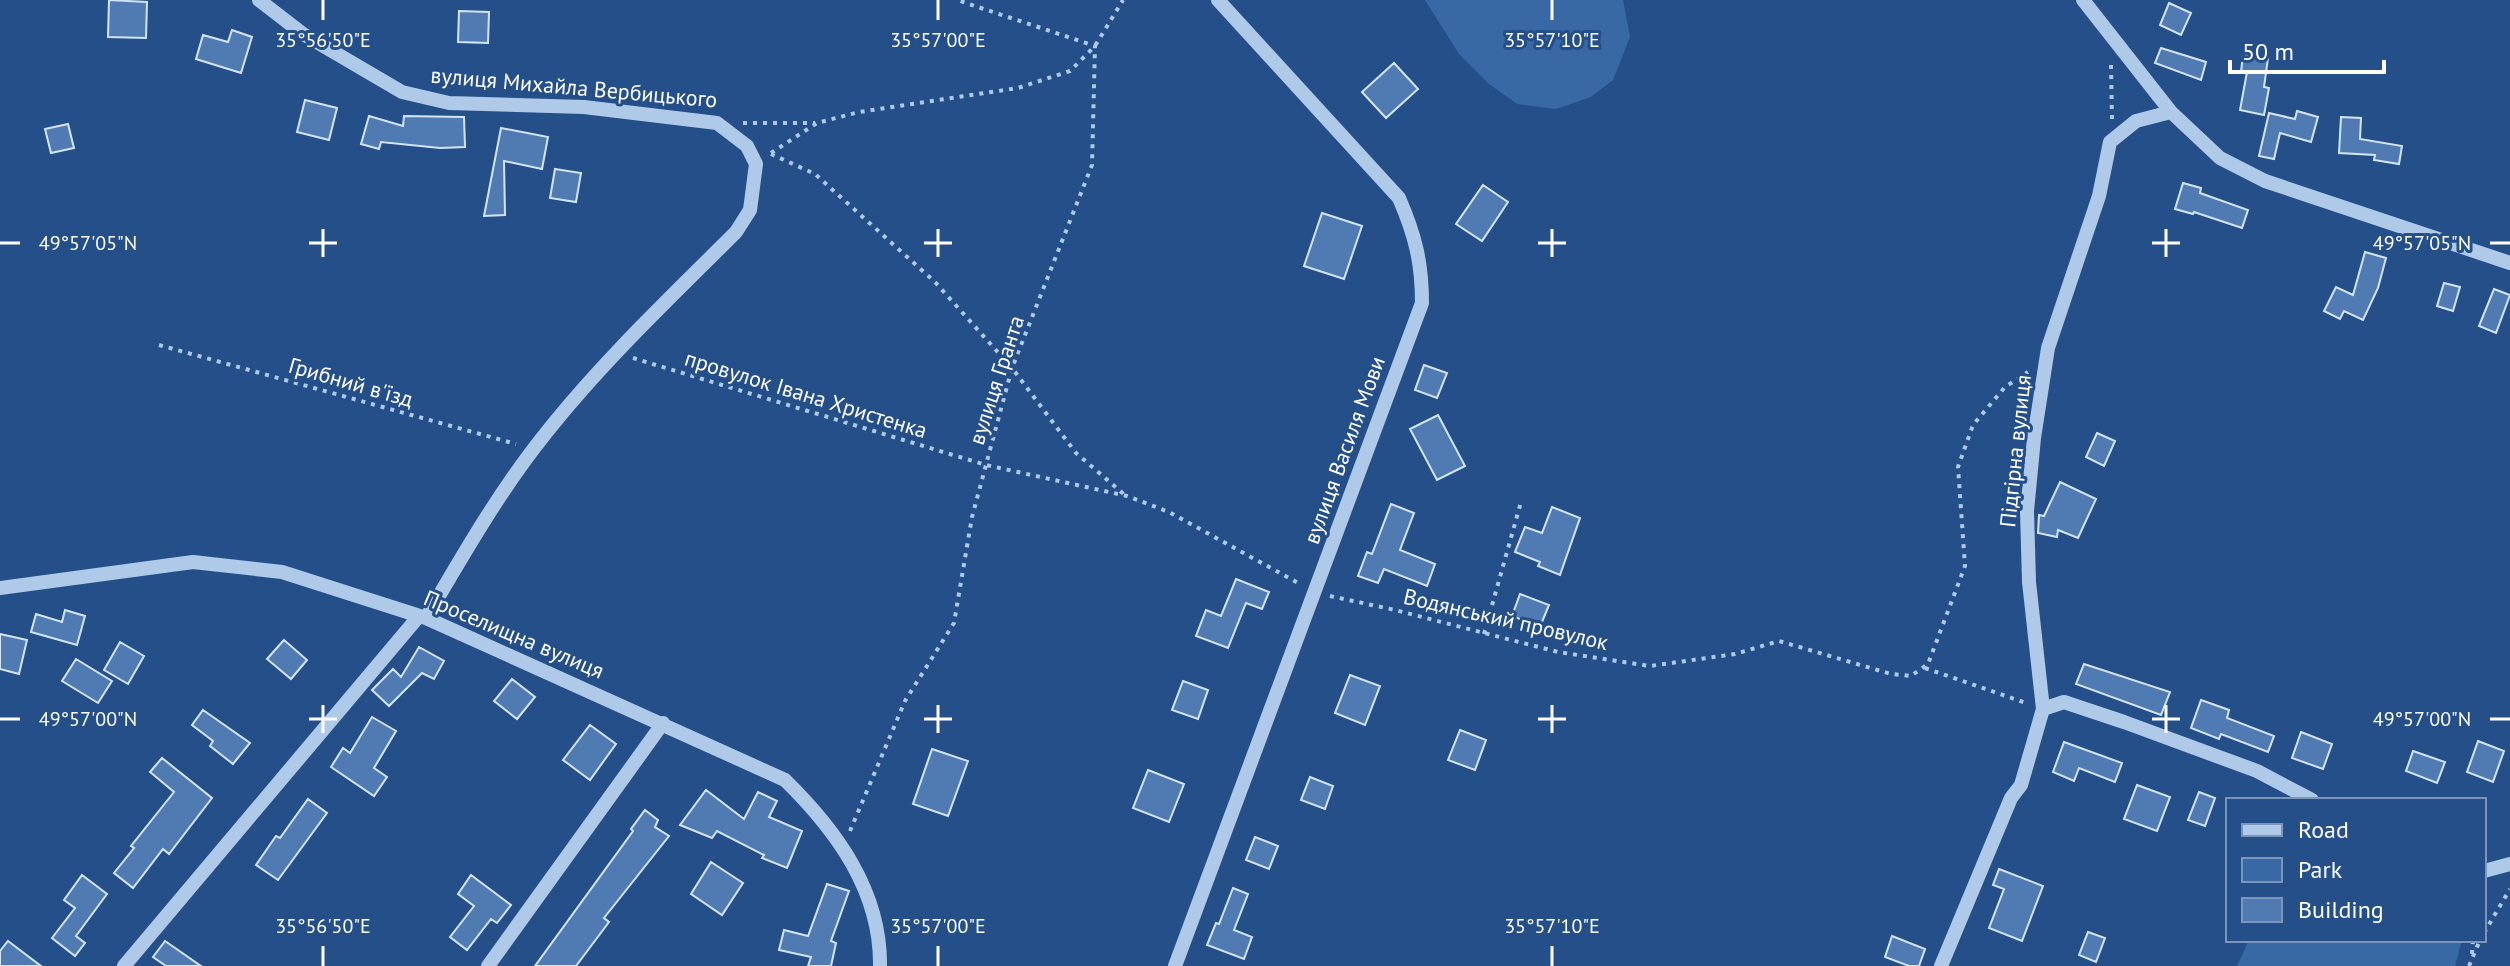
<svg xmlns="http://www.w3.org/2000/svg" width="2510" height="966" viewBox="0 0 2510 966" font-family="'PT Sans',sans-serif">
<rect width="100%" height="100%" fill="#244f88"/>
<path fill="#3869a5" d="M 1425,0 L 1623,0 L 1630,37 L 1613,80 L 1591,97 L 1556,109 L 1517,104 L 1489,84 L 1459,54 Z
M 2249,940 L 2462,940 L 2455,966 L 2237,966 Z"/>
<path fill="#507bb2" stroke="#d4e4f7" stroke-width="2" d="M 109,0 L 147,2 L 146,38 L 108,37 Z
M 2169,3 L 2191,13 L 2181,35 L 2160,25 Z
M 459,11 L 489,12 L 488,43 L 458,42 Z
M 232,30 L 252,37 L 241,73 L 196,59 L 203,35 L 228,42 Z
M 2161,48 L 2206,62 L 2201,80 L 2155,63 Z
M 2243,55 L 2268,58 L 2264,87 L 2269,88 L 2264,115 L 2240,110 L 2247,72 L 2241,72 Z
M 1394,63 L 1418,89 L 1386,118 L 1362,92 Z
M 305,100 L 337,108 L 329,140 L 297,132 Z
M 2297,111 L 2318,117 L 2311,142 L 2280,133 L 2274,159 L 2259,156 L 2269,113 L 2295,119 Z
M 369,116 L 403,126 L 404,116 L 464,117 L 465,147 L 440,148 L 381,142 L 379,149 L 361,144 Z
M 2341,117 L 2361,118 L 2360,139 L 2402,146 L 2399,164 L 2374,160 L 2375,155 L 2339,153 Z
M 68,124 L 74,148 L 51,153 L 45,129 Z
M 501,128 L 548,137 L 542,169 L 504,161 L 505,215 L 484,216 Z
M 555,169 L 581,173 L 576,202 L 550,198 Z
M 2183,183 L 2201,188 L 2200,193 L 2248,210 L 2242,228 L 2194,212 L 2193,214 L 2175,209 Z
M 1483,185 L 1508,202 L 1482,241 L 1456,224 Z
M 1322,213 L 1362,226 L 1344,279 L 1304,266 Z
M 2365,252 L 2386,258 L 2378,288 L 2363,320 L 2344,311 L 2340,319 L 2324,311 L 2336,287 L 2353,295 Z
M 2444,283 L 2460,287 L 2453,311 L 2437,306 Z
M 2494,289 L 2510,295 L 2496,333 L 2479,326 Z
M 1424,365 L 1447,373 L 1437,398 L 1415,390 Z
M 1438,415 L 1465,466 L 1437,480 L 1410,429 Z
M 2097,433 L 2115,441 L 2104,466 L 2086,457 Z
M 2060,482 L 2096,499 L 2078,538 L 2058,530 L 2057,537 L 2038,533 L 2039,515 L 2044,516 Z
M 1391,504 L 1414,513 L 1400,550 L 1435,564 L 1427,586 L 1384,569 L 1378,583 L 1358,576 L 1367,552 L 1372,554 Z
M 1552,507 L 1580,518 L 1560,575 L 1538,566 L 1540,562 L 1515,552 L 1525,527 L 1542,533 Z
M 1236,579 L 1269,592 L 1262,609 L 1246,603 L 1228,648 L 1196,636 L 1206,610 L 1221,616 Z
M 1520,594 L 1549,605 L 1540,627 L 1512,616 Z
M 65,610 L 85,616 L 77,645 L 31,632 L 36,614 L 62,622 Z
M 0,634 L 27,640 L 19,674 L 0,669 Z
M 284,640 L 307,660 L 291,679 L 267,659 Z
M 120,642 L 144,656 L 128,684 L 104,670 Z
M 419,647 L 444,661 L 434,679 L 422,673 L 389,706 L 372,690 L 393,669 L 401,677 Z
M 76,659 L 112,681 L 98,703 L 62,681 Z
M 2084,664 L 2170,692 L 2161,715 L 2076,684 Z
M 1350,675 L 1380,686 L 1365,725 L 1335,713 Z
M 512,679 L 535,697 L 517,719 L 494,701 Z
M 1183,681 L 1208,690 L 1198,719 L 1172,710 Z
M 2201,700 L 2229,710 L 2227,718 L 2274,736 L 2268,752 L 2221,734 L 2219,739 L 2191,728 Z
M 203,710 L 250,743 L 233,764 L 210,746 L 213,741 L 192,725 Z
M 372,717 L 396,731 L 374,768 L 387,777 L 374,796 L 331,767 L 343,748 L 350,753 Z
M 590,725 L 616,744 L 590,780 L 563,760 Z
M 1460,730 L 1486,740 L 1475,770 L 1448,760 Z
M 2301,732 L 2332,744 L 2323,769 L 2292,758 Z
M 2478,741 L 2504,751 L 2493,782 L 2467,772 Z
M 2064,742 L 2122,763 L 2115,782 L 2079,768 L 2074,781 L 2053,772 Z
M 932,749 L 968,761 L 948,816 L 913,804 Z
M 2413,751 L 2445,762 L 2437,783 L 2406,771 Z
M 162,758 L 212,798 L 169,854 L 163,849 L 133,888 L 114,873 L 134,848 L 131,846 L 174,792 L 150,772 Z
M 1148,770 L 1184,784 L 1169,822 L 1133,808 Z
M 1310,777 L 1333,786 L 1325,809 L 1301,800 Z
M 2137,785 L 2170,797 L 2157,831 L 2124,819 Z
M 706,790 L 744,819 L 758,792 L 777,801 L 769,817 L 802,831 L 787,868 L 762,858 L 764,855 L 717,831 L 712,838 L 680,825 Z
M 2199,792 L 2215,798 L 2205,826 L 2188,820 Z
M 308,799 L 327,813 L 278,880 L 256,865 L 276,836 L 280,838 Z
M 645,810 L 658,820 L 655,827 L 669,836 L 604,918 L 609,922 L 576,966 L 535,966 L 633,831 L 631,829 Z
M 1255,837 L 1278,846 L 1269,869 L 1246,860 Z
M 711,862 L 743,883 L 722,915 L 691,894 Z
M 1999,869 L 2043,886 L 2022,941 L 1989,928 L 2004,889 L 1993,885 Z
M 82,875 L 107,894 L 76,936 L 85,943 L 75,956 L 52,938 L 75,908 L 64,900 Z
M 471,875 L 511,905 L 497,923 L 491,919 L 467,950 L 450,937 L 474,906 L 458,894 Z
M 827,884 L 849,891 L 831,941 L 836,943 L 831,966 L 808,966 L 811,957 L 779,950 L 784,930 L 808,936 Z
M 1233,888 L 1248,894 L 1234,930 L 1252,937 L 1244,959 L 1207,945 L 1216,923 L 1219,924 Z
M 2088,932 L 2105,938 L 2096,962 L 2079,955 Z
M 1892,936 L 1925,949 L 1919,966 L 1909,966 L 1885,957 Z
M 8,941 L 41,966 L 0,966 L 0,951 Z
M 165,941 L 201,966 L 166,966 L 153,957 Z"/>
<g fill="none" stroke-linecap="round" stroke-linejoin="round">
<path stroke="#afcae9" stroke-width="4" stroke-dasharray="4 6" stroke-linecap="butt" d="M 2111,65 L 2112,120
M 743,123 L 815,123
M 771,153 L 817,123 L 859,112 L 1018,88 L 1070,71 L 1095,46 L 1123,0
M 771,154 L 815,174 L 935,282 L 1012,368 L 1076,453 L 1126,496
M 159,345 L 516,444
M 633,358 L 986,465 L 1127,496 L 1169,512 L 1300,584
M 1330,596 L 1395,610 L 1558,652 L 1650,666 L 1735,654 L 1779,641 L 1891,674 L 1911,676 L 1928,664 L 1965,566 L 1958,467 L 1973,425 L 2005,387 L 2028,372
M 1484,634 L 1521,502
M 1925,668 L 2026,703
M 850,831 L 905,701 L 954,623 L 972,517 L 1012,368 L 1092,165 L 1095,46 L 957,0
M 2484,933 L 2510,889
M 2472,954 L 2473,940
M 2469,966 L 2480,940"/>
<path stroke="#afcae9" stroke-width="14" d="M 259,0 L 303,34 L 402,92 L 449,103 L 584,107 L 717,123 L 747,146 L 756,164 L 750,210 L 736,232 C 671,297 603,361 546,433 C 500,490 463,555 426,618
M 2083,0 L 2171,112 L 2220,158 L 2265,181 L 2510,263
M 0,588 L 193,562 L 282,572 L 426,618 L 785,780 C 836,830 881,891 880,966
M 2043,709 L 2064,702 L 2124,722 L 2257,771 L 2312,800
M 2484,871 L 2510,864
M 124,966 L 419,616
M 488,966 L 663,723
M 1175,966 L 1422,303 C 1422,262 1415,235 1399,198 L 1218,0
M 1941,966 L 2011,798 L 2021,785 L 2043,709 L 2029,582 L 2027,511 L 2034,438 L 2048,348 L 2099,196 L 2110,142 L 2136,121 L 2171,112"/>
</g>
<path fill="none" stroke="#fff" stroke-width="3" d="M 323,0 L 323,20M 938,0 L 938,20M 1552,0 L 1552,20M 323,229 L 323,257M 938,229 L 938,257M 1552,229 L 1552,257M 2166,229 L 2166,257M 0,243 L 20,243M 309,243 L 337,243M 924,243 L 952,243M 1538,243 L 1566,243M 2152,243 L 2180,243M 2490,243 L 2510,243M 323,705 L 323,733M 938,705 L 938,733M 1552,705 L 1552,733M 2166,705 L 2166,733M 0,719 L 20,719M 309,719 L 337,719M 924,719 L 952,719M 1538,719 L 1566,719M 2152,719 L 2180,719M 2490,719 L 2510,719M 323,946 L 323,966M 938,946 L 938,966M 1552,946 L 1552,966"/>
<g text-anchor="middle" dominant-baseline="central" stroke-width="6" stroke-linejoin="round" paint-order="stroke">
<g font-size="22" fill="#fff" stroke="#244f88">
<text transform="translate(574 87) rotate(5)">вулиця Михайла Вербицького</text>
<text transform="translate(996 380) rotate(-72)">вулиця Гранта</text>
<text transform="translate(351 382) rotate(16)">Грибний в'їзд</text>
<text transform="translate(806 394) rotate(17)">провулок Івана Христенка</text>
<text transform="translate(1344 450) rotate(-70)">вулиця Василя Мови</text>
<text transform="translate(2015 451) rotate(-84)">Підгірна вулиця</text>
<text transform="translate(1506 619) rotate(13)">Водянський провулок</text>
<text transform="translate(514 634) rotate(23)">Проселищна вулиця</text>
</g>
</g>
<g font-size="20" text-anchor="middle" fill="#fff" stroke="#244f88" stroke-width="6" stroke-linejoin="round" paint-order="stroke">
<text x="323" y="47">35°56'50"E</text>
<text x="938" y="47">35°57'00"E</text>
<text x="1552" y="47">35°57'10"E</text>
<text x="88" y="250">49°57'05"N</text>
<text x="2422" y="250">49°57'05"N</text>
<text x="88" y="726">49°57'00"N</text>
<text x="2422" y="726">49°57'00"N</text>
<text x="323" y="933">35°56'50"E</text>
<text x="938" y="933">35°57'00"E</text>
<text x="1552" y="933">35°57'10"E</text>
</g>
<rect x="2226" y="798" width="260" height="144" fill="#244f88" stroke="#7c95b8" stroke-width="2"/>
<rect x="2242" y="824" width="40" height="12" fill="#afcae9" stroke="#7c95b8" stroke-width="2"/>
<text x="2298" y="838" font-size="24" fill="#ffffff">Road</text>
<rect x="2242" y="858" width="40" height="24" fill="#3869a5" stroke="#7c95b8" stroke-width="2"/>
<text x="2298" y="878" font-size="24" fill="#ffffff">Park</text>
<rect x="2242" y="898" width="40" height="24" fill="#507bb2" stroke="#7c95b8" stroke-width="2"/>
<text x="2298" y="918" font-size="24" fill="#ffffff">Building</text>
<path d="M2230 60v12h154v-12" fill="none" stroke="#ffffff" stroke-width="4"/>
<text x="2242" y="60" font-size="24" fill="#ffffff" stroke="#244f88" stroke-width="6" paint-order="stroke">50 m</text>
</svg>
